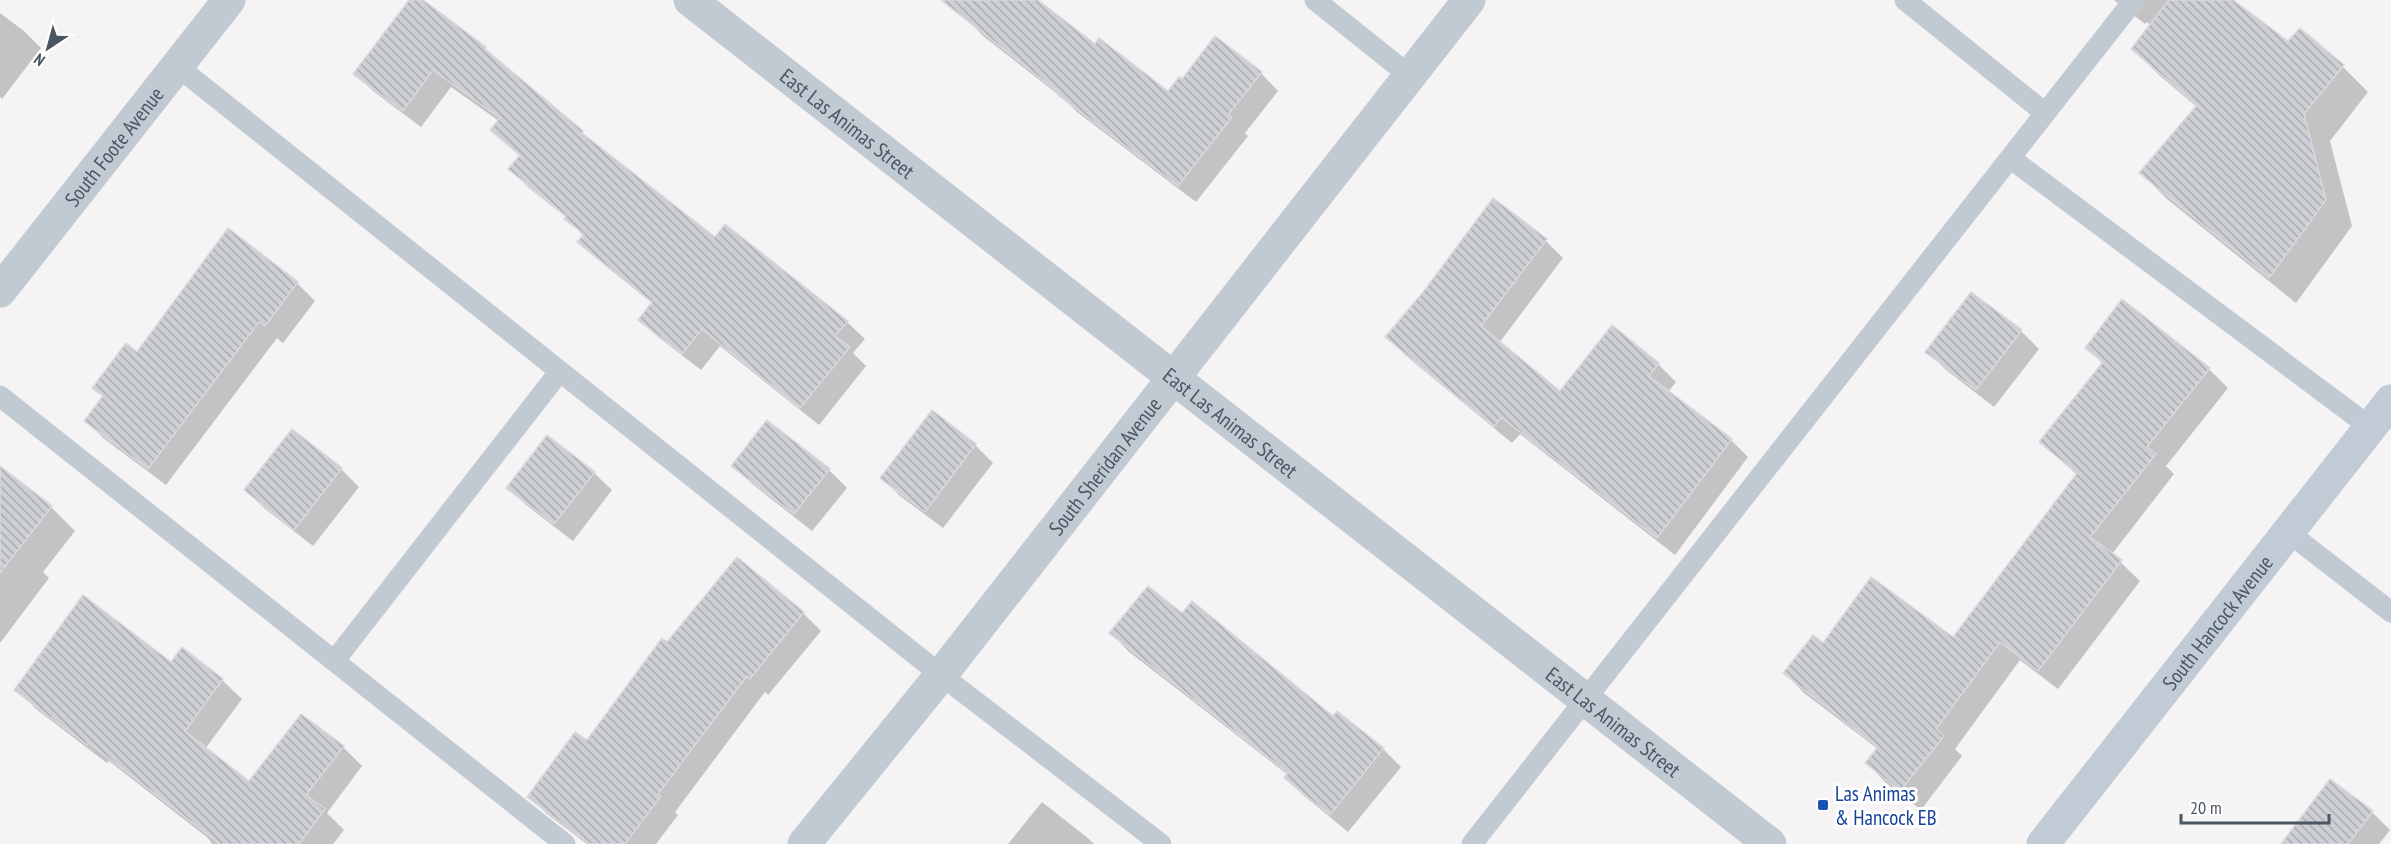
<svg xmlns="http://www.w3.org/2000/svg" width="2391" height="844" viewBox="0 0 2391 844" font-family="'PT Sans Narrow',sans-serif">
<defs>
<pattern id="building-back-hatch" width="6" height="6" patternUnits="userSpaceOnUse" patternTransform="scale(1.5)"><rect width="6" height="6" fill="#cdcfd5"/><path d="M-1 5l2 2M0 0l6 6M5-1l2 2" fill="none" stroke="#a8abb0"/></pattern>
</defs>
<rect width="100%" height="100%" fill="#f5f3f3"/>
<path fill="#0003" d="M 411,0 L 421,0 L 485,48 L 592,143 L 715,239 L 847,322 L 865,339 L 853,353 L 866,366 L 819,425 L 720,346 L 701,370 L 658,337 L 640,320 L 653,304 L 597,259 L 579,242 L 584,237 L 567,218 L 528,187 L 510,169 L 521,157 L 492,130 L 499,121 L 451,87 L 421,127 L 373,91 L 355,74 Z
M 980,0 L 1036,0 L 1095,47 L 1168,93 L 1182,81 L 1261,73 L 1278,91 L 1245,133 L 1248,136 L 1196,202 L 1077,112 L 1064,99 L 983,36 L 966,18 Z
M 2114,0 L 2231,0 L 2289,43 L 2342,66 L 2368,92 L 2330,141 L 2352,226 L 2296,303 L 2167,199 L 2141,173 L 2197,107 L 2159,75 L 2133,49 L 2151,26 L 2147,22 L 2145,24 Z
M 0,13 L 24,31 L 41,48 L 2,99 L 0,97 Z
M 1494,200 L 1546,241 L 1563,258 L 1499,343 L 1560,394 L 1612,327 L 1658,364 L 1676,382 L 1668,392 L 1731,440 L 1748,457 L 1675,555 L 1520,434 L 1512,443 L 1405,355 L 1387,337 L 1425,292 Z
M 229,231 L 297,283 L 315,301 L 283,343 L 277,338 L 166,485 L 103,438 L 86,420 L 103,397 L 94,388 L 138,354 Z
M 1972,294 L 2021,331 L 2039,349 L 1994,407 L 1945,369 L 1927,352 Z
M 2087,348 L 2209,369 L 2228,388 L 2166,466 L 2174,474 L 2112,554 L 2140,581 L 2058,689 L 2020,660 L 1955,749 L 1962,756 L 1921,810 L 1886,783 L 1867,763 L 1878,749 L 1804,693 L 1785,673 L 1823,645 L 1954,639 L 2077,475 L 2041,442 L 2103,364 Z
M 933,413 L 975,445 L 993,463 L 943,528 L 900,496 L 882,478 Z
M 768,422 L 829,470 L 847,488 L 812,531 L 751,483 L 733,466 Z
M 292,431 L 341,469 L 359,487 L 313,546 L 264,508 L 246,490 Z
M 5,472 L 51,507 L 75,531 L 43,572 L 49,578 L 0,643 L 0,478 Z
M 594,473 L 612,490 L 573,541 L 526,505 L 508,487 Z
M 737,559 L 803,613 L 821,631 L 768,695 L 765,692 L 675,812 L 678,815 L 656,844 L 587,844 L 547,814 L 529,796 L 587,742 Z
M 1182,615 L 1334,718 L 1337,713 L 1383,749 L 1401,767 L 1348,832 L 1303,795 L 1286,778 L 1288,775 L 1128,651 L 1111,633 Z
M 182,649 L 222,680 L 242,699 L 205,749 L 250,783 L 343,747 L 362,766 L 327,813 L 344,830 L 333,844 L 212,844 L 208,838 L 109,761 L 107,763 L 36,709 L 16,689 L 171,664 Z
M 2331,781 L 2372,812 L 2390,830 L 2379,844 L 2283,844 Z
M 1042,802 L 1089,839 L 1094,844 L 1008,844 Z"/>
<path fill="url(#building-back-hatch)" stroke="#d7d9de" stroke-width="1.5" d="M 409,0 L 423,0 L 486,47 L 485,49 L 583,131 L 582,133 L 715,237 L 725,224 L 848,321 L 835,336 L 850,347 L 800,408 L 702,329 L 682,354 L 638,320 L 652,302 L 577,242 L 584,234 L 564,219 L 566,216 L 508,169 L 520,155 L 490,130 L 500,118 L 433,70 L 403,111 L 353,74 Z
M 941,0 L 1038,0 L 1095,44 L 1099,38 L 1168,91 L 1179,77 L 1182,79 L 1215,36 L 1262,72 L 1228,115 L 1232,117 L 1178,186 L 1057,94 L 1058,92 Z
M 2169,0 L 2233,0 L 2288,41 L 2300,28 L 2344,65 L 2304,114 L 2326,200 L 2269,278 L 2139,173 L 2197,105 L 2131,49 Z
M 1493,198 L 1547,239 L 1481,326 L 1560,391 L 1612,325 L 1659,363 L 1649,376 L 1732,439 L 1657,538 L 1501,417 L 1494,427 L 1385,337 L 1424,291 Z
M 228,228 L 298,282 L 265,326 L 259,322 L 148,469 L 84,421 L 103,396 L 92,388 L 126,343 L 137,352 Z
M 1971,292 L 2022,330 L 1976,390 L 1925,352 Z
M 2122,299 L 2210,368 L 2147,447 L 2156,454 L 2090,537 L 2122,560 L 2038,671 L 2000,642 L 1936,729 L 1944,736 L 1900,791 L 1865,763 L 1878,747 L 1783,673 L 1813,635 L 1823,643 L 1871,577 L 1953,637 L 2077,473 L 2039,442 L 2103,362 L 2085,348 Z
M 932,410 L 976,444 L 925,512 L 880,478 Z
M 767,420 L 830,469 L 794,514 L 731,466 Z
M 292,429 L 342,468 L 294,530 L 244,490 Z
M 547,435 L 595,472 L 554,524 L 506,488 Z
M 0,466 L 52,506 L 0,573 Z
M 737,557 L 804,612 L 750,679 L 747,676 L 658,794 L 661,796 L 625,844 L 590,844 L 527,797 L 575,732 L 587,740 L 662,638 L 667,642 Z
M 1148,586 L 1182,613 L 1192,601 L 1333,716 L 1337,711 L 1384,748 L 1330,815 L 1284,778 L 1288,773 L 1109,633 Z
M 83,595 L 171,662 L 182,647 L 223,679 L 185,731 L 249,781 L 301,714 L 344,746 L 306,795 L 325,809 L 299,844 L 220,844 L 89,743 L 87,745 L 14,690 Z
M 2330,779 L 2373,811 L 2348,844 L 2281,844 Z"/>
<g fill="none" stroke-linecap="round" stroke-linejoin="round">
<path stroke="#c1cad2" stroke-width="21" d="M 1315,0 L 1410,76
M 1905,0 L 2045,113
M 177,66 L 941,675 L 1161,844
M 2010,158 L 2370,427
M 0,396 L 565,844
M 2288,532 L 2391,612
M 335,660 L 560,371
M 1472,844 L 2134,0"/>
<g stroke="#c1cad2" stroke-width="33">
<path id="s1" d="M 690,0 L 1770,844"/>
<path id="s2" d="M 0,291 L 229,0"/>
<path id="s3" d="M 804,844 L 941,675 L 1469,0"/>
</g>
<path stroke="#c1cbd6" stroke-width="33" id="s4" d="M 2043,844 L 2391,401"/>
</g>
<rect fill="#1a4fb4" stroke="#fff" stroke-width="2" x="1817" y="799" width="12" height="12" rx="3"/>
<g text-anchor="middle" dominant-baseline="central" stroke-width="6" stroke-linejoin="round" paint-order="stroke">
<g font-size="21" fill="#4a5661" stroke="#fff">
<text stroke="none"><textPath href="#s1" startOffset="200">East Las Animas Street</textPath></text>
<text stroke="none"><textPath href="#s2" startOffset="184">South Foote Avenue</textPath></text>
<text stroke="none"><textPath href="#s1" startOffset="686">East Las Animas Street</textPath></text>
<text stroke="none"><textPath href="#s3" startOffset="483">South Sheridan Avenue</textPath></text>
<text stroke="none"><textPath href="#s4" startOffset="282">South Hancock Avenue</textPath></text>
<text stroke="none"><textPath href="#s1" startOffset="1172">East Las Animas Street</textPath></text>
</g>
<g font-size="21" fill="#164399" stroke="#fff" text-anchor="start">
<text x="1835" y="793">Las Animas<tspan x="1835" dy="24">&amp; Hancock EB</tspan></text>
</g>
</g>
<g transform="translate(48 48) rotate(216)" stroke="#ffffff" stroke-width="4.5" paint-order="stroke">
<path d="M0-4.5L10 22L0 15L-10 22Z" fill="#4a5661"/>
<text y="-9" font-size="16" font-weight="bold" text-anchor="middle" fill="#4a5661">N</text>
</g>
<path d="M2181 814v9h148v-9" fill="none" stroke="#4a5661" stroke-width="3"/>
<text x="2190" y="814" font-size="18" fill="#4a5661" stroke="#ffffff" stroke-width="4.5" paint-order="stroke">20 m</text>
</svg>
